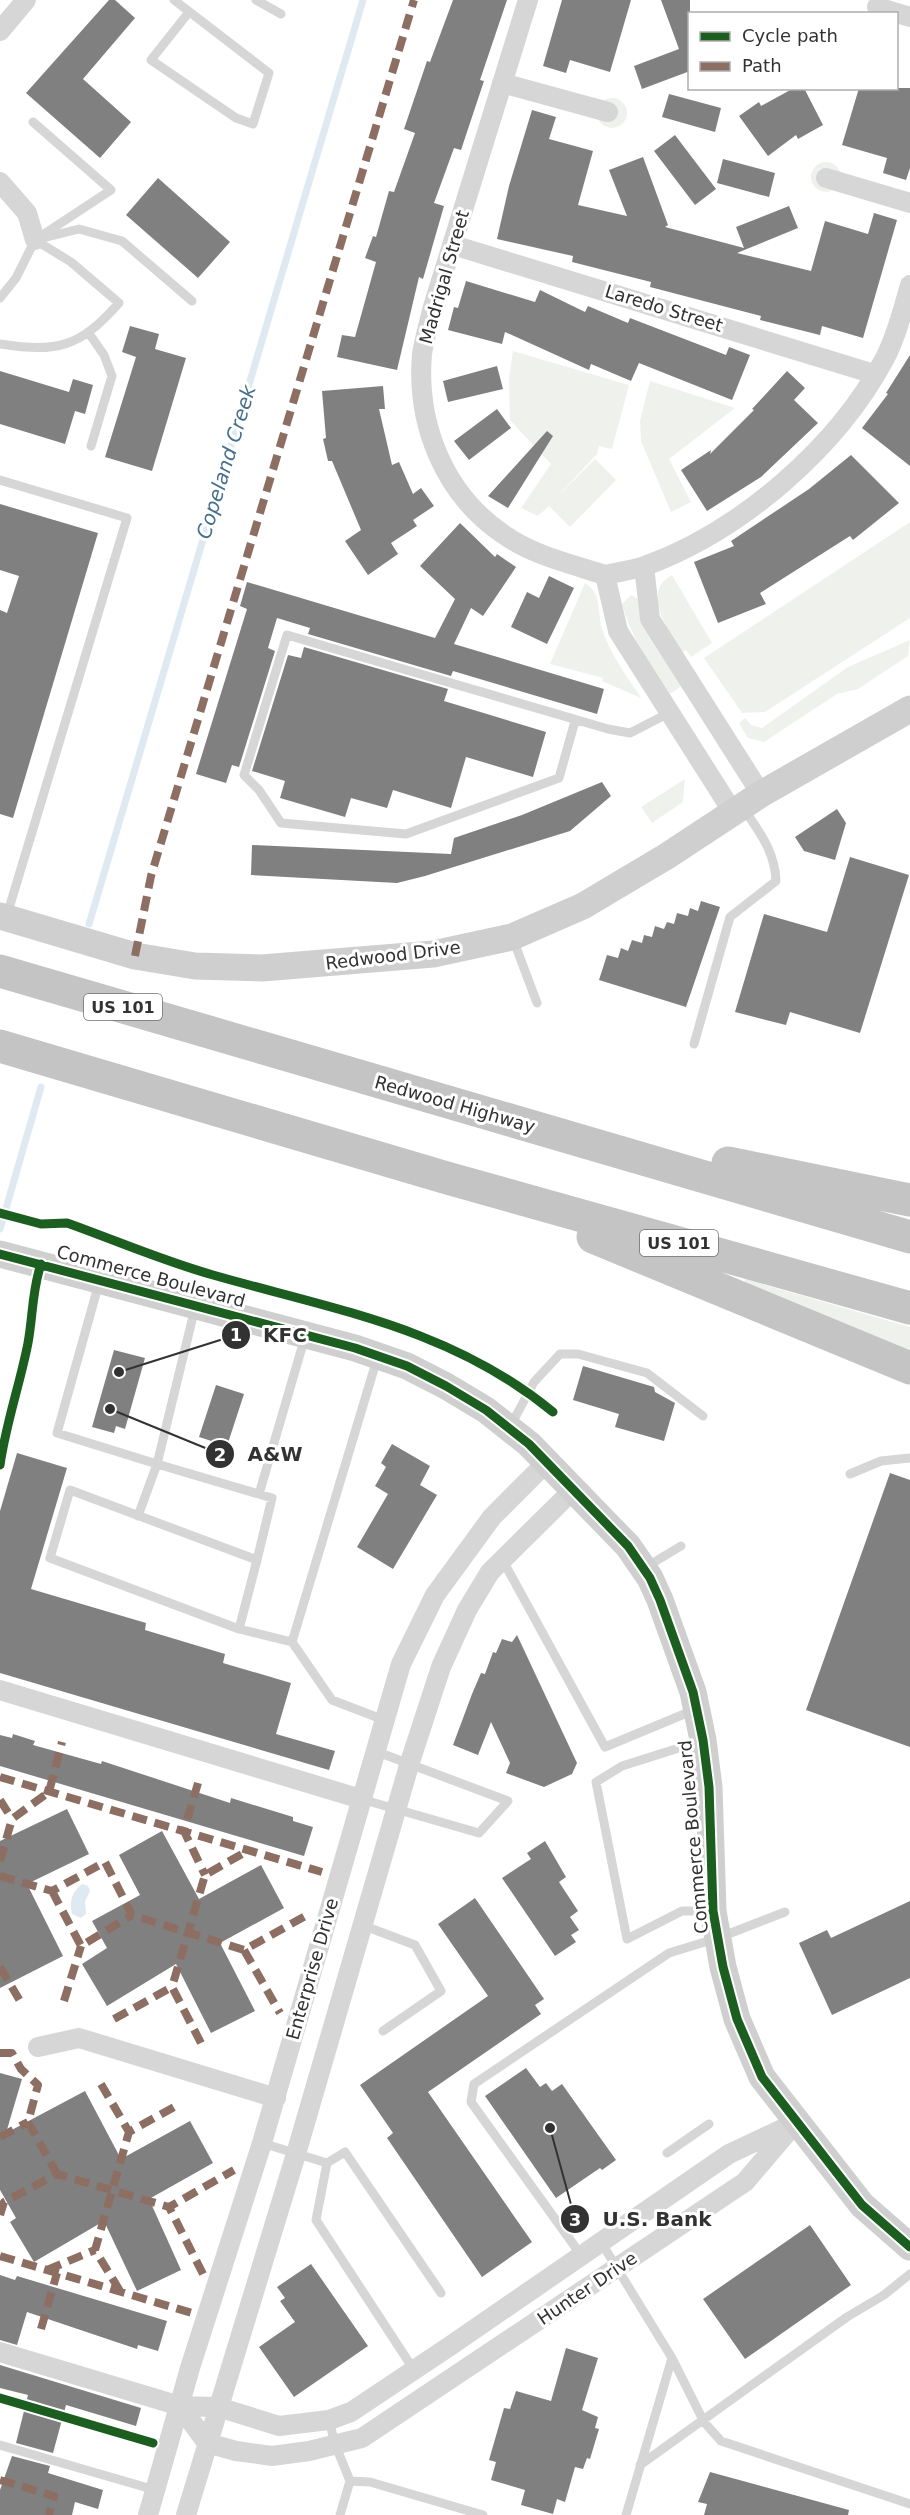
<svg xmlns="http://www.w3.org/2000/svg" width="910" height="2515" viewBox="0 0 910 2515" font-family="'DejaVu Sans',sans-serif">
<rect width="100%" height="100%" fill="#fff"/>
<path fill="#eff2ec" d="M597 113a15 15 0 1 1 30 0a15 15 0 1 1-30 0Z
M811 177a15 15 0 1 1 30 0a15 15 0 1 1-30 0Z
M 513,351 L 629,385 L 612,449 L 599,446 L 597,454 L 557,497 L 595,459 L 616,480 L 570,527 L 549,506 L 538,516 L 521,508 L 551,464 L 510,420 L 509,378 Z
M 650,381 L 735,408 L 669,459 L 691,502 L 671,512 L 641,441 L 640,421 Z
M 910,522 L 910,618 L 765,712 L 742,713 L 704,658 Z
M 672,575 L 712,643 L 691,657 L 686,650 L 682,652 C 669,631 640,592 672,575 Z
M 585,583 C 603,594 597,612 602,629 C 610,654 627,676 641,698 L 602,681 L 603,678 L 550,664 Z
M 631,595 L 640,600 L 683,685 L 670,694 C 650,665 632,639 622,604 Z
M 910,640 L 908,656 L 858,689 L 837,694 L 764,742 L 748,738 L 739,723 L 745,718 L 751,725 L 762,728 L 848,667 Z
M 685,779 L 683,802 L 652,823 L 641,807 Z
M 745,1279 L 910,1327 L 910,1352 L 743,1287 Z"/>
<path fill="#dee9f1" d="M 82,1884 L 88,1886 L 90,1891 L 85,1901 L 86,1914 L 81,1918 L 72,1914 C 69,1901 72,1892 82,1884 Z"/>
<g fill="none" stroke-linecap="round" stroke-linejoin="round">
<path stroke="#dee9f1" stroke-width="7" d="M 89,924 L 363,0
M 0,1229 L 41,1087"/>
</g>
<path fill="#808080" d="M 109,0 L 115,0 L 135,18 L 83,79 L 131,122 L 100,158 L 26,93 Z
M 453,0 L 507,0 L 480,80 L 484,81 L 461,150 L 454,148 L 434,203 L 444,206 L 423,279 L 419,277 L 397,370 L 337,357 L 342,335 L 355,337 L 376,262 L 365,258 L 373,236 L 376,237 L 389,191 L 394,192 L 415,133 L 404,129 L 427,61 L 430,62 Z
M 562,0 L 631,0 L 610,72 L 570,60 L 566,73 L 543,66 Z
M 661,0 L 690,0 L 690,71 L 642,89 L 634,66 L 679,49 Z
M 794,88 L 804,88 L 823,125 L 798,139 L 796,135 L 768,156 L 739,116 L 759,102 L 761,106 Z
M 859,88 L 910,88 L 910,168 L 906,180 L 883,173 L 887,158 L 842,145 Z
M 669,94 L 721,108 L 715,132 L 662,117 Z
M 532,110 L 556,117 L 549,139 L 593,151 L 578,205 L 627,216 L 609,170 L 643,157 L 668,225 L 665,227 L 744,248 L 736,227 L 789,206 L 798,228 L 737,253 L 811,271 L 825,221 L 868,234 L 874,213 L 897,220 L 863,338 L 822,326 L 820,335 L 760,320 L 761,316 L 650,287 L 651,282 L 572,262 L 573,256 L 497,239 L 509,186 Z
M 675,135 L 716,189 L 695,205 L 654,151 Z
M 723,159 L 775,173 L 769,197 L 717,183 Z
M 158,178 L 230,242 L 198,278 L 126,215 Z
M 466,281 L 535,302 L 540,290 L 585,312 L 588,306 L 628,323 L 630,318 L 726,355 L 729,347 L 750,355 L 732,400 L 639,363 L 631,381 L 591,364 L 589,370 L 505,332 L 502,344 L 448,330 L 454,307 L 458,308 Z
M 130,326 L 159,334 L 155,349 L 186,358 L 152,471 L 105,457 L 136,357 L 122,352 Z
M 910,355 L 910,466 L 862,428 L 888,394 L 886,393 Z
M 497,366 L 503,389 L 448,402 L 443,381 Z
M 0,371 L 69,392 L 73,379 L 93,385 L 85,414 L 75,411 L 65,444 L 0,424 Z
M 787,371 L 805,388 L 794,400 L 818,423 L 761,477 L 707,511 L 681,470 L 711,450 L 710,454 L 754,410 L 752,409 Z
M 383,386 L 385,409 L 379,409 L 392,465 L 399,462 L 413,494 L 421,488 L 434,506 L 413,520 L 417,526 L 391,543 L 398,554 L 368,575 L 345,541 L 361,530 L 332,461 L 328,461 L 323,439 L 326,438 L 322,391 Z
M 497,409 L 511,428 L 469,460 L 454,441 Z
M 547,431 L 553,436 L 508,508 L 488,496 Z
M 851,455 L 899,503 L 853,540 L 850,536 L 760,593 L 766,604 L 718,623 L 694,562 L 734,546 L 731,541 L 809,489 Z
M 0,504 L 98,533 L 13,818 L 0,814 L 0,610 L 7,613 L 19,576 L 0,570 Z
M 460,523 L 495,557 L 497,554 L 516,567 L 483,616 L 471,608 L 454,644 L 604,689 L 597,714 L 453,671 L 451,676 L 308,634 L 310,628 L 277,618 L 268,648 L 275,651 L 239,767 L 232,765 L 226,783 L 196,774 L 247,609 L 240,606 L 247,582 L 435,638 L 455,599 L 420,566 Z
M 549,576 L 574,588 L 547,644 L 511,627 L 527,592 L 539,598 Z
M 304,647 L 448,689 L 444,701 L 546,732 L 533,777 L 466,757 L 451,808 L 393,790 L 387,808 L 351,798 L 345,817 L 280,798 L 285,781 L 252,771 L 288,655 L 301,658 Z
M 602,782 L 611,796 L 570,831 L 425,876 L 397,883 L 251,875 L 252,845 L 451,854 L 454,838 L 522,815 Z
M 837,809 L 846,823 L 835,860 L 804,851 L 795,837 Z
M 850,857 L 909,875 L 860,1033 L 790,1012 L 786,1025 L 735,1012 L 764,914 L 827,932 Z
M 701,901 L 720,907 L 686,1007 L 599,980 L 607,955 L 618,958 L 621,948 L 628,951 L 632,940 L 642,943 L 644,935 L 652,937 L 655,926 L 664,929 L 667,922 L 674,924 L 677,913 L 688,916 L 690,908 L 698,911 Z
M 114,1350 L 145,1358 L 125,1429 L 116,1426 L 114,1433 L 92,1427 Z
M 583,1366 L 654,1387 L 655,1392 L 675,1403 L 664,1441 L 615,1427 L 619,1414 L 573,1400 Z
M 216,1385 L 244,1394 L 227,1446 L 199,1437 Z
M 392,1444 L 430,1466 L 420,1485 L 437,1495 L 393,1569 L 357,1547 L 388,1494 L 375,1486 L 386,1467 L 381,1463 Z
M 17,1453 L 67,1468 L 31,1589 L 146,1623 L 145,1630 L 225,1654 L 223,1663 L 291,1683 L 276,1734 L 335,1751 L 329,1770 L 0,1673 L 0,1511 Z
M 890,1473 L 910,1480 L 910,1747 L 806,1710 Z
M 517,1635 L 577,1763 L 572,1774 L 544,1787 L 506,1773 L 510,1763 L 491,1722 L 478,1755 L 453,1745 L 472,1694 L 481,1673 L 485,1674 L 493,1652 L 496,1653 L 502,1639 L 512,1642 Z
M 13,1734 L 35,1741 L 33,1745 L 101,1764 L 102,1761 L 230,1803 L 231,1798 L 293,1817 L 293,1821 L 313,1827 L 304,1856 L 0,1766 L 0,1735 L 12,1738 Z
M 67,1809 L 89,1854 L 27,1884 L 63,1956 L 0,1988 L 0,1841 Z
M 162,1831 L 199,1899 L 261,1865 L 284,1908 L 220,1943 L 255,2011 L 211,2033 L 176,1964 L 107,2006 L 82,1964 L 107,1948 L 92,1921 L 140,1895 L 119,1855 Z
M 545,1841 L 566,1877 L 559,1882 L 578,1911 L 570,1917 L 579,1930 L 571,1935 L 576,1942 L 555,1956 L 502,1878 L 531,1859 L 527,1853 Z
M 475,1898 L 544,1999 L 535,2005 L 541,2014 L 428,2092 L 532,2242 L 482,2277 L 387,2138 L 393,2133 L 360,2085 L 488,1996 L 438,1924 Z
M 910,1901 L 910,1978 L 832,2015 L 799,1943 L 827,1930 L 831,1938 Z
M 526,2068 L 540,2087 L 546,2083 L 552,2091 L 562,2084 L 616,2160 L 602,2170 L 600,2168 L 556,2198 L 485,2096 Z
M 0,2073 L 22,2079 L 6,2133 L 85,2091 L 121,2159 L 190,2121 L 213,2163 L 149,2199 L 181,2270 L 137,2291 L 104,2221 L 34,2262 L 10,2222 L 16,2218 L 0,2190 Z
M 810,2225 L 851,2285 L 745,2359 L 703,2299 Z
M 311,2264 L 368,2346 L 294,2397 L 259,2347 L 295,2322 L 280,2301 L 285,2298 L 277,2287 Z
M 0,2275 L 15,2280 L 17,2276 L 167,2321 L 158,2351 L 138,2345 L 137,2349 L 27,2312 L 17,2345 L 0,2340 Z
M 566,2348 L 598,2358 L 582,2410 L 598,2417 L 595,2428 L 599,2429 L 590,2459 L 587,2458 L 583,2469 L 575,2467 L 565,2502 L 557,2499 L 553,2514 L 521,2505 L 525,2490 L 491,2480 L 496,2462 L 489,2460 L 504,2408 L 510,2409 L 516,2391 L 551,2401 Z
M 0,2365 L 141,2408 L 136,2426 L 66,2405 L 53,2453 L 16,2443 L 28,2395 L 0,2388 Z
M 12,2456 L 50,2466 L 48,2473 L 103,2490 L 98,2509 L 75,2502 L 72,2515 L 0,2515 L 0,2490 Z
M 710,2472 L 849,2510 L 848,2515 L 704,2515 L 707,2504 L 698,2502 Z"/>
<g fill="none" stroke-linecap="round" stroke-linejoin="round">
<path stroke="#d6d6d6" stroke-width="9" d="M 174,0 L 269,73 L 253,124 L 236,118 L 151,60 L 189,12
M 256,0 L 281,14
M 33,122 L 111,190 L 35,240
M 43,238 L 79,229 L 122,241 L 192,301
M 0,298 L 16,278 L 35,240 L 71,262 L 119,303 C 80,347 58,353 0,344
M 88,332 L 104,355 L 112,376 L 91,446
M 0,480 L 127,518 L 7,915
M 575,721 L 559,778 L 406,834 L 281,823 L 259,790 L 244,775 L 287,635 L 608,729 L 630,733 L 669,713
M 513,939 L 537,1003
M 694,1044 L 730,917 L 776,881 C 775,852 760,833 744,809
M 99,1283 L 57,1433 L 157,1464 L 138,1516
M 195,1308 L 157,1464 L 272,1498 L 257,1560 L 70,1490 L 50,1558 L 239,1629 L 292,1642 L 332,1700 L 384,1720
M 510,1427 L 534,1382 L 560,1354 L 578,1354 L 647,1373 L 703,1416
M 850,1474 L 881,1461 L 910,1458
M 259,1494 L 305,1337
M 502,1559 L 605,1747 L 694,1710
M 646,1567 L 681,1546
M 239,1629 L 257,1560
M 292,1642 L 377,1359
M 701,1741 L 622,1766 L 596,1782 L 627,1939 L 682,1911 L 709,1911
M 361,1799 L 479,1833 L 508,1801 L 375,1751
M 362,1925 L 415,1945 L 441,1991 L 383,2031
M 262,2143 L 327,2163 L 345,2152 L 441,2293
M 667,2153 L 709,2124
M 327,2163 L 316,2220 L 414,2370
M 601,2242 L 672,2358 L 704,2422 L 721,2441 L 910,2504
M 581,2255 L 471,2102 L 474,2084 L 669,1953 L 718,1938 L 785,1912
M 329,2420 L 335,2444 L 350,2481 L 340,2515
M 0,2445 L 155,2490
M 640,2465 L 847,2317 L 884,2295 L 910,2274
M 350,2481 L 370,2482 L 483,2515
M 626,2515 L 672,2358"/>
<path stroke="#d6d6d6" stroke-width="20" d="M 528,0 L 432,310 C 429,324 424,340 422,354 C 416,424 444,494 503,534 C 532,555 571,564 605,575
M 877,7 L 910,17
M 0,31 L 26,0
M 502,83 L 608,112
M 826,178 L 910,203
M 0,182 L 27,213 L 35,240
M 453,245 L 874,374
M 644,566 L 650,619 L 761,794
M 605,575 C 618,572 632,570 645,566 C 741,531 837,448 885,358 C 897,335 903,309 910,285
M 605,575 L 618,631 L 734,814
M 0,1690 L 361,1799
M 38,2047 L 79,2038 L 276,2098
M 0,2352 L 180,2406 L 218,2407 L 279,2426 L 329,2420 L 351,2412 L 450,2346 L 729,2154 L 797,2122
M 180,2406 L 207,2443 L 236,2451 L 272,2456 L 309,2451 L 362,2438 L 745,2182 L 791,2128
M 148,2515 L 190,2368 L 262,2143 L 401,1664 L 435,1595 L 492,1517 L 548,1461
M 186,2515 L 296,2154 L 410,1762 L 441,1667 L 467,1610 L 490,1572 L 574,1489"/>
<path stroke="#cfcfcf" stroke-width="27" d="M 0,916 L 135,956 L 195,966 L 262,968 L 433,954 L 512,937 L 583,906 L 667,856 L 761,794 L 910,709
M 0,1254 L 355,1348 L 407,1366 L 446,1386 L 486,1410 L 529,1444 L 628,1546 L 650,1578 L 660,1600 L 693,1692 L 703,1740 L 709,1787 L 713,1911 L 723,1967 L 737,2019 L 762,2077 L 862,2205 L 910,2247"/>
<path stroke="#c4c4c4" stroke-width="33" d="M 0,971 L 910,1237
M 0,1046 L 447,1178 L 910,1308
M 728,1163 L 910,1200
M 593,1237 L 910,1368"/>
<path stroke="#8d6e63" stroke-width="8" stroke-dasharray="15 8" stroke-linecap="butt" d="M 135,956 L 151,876 L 414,0
M 0,1777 L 322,1872
M 198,1783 L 184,1831 L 205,1875
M 0,1800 L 12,1819
M 0,1861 L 12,1819 L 49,1792 L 62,1742
M 0,1876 L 52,1891 L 105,1862 L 132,1915 L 244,1950 L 309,1914
M 52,1891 L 81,1946 L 132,1915
M 244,1950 L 280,2013
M 0,1967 L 23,2006
M 64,2001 L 81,1946
M 114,2019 L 172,1987
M 201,2043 L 172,1987 L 205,1875 L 249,1850
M 0,2053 L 12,2053 L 21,2069 L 38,2085 L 28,2122 L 57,2174
M 101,2084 L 129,2132
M 0,2137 L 28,2122
M 0,2215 L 4,2202 L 57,2174 L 169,2207
M 0,2256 L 192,2313
M 47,2270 L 95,2250
M 203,2274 L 169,2207 L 234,2170
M 120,2291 L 95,2250 L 129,2132 L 174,2107
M 41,2329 L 57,2273
M 0,2480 L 54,2496 L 49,2515"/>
<defs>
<path id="cycleway" d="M 0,1213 L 41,1224 L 67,1223 C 115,1240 163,1261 213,1275 C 335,1310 451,1328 553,1412
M 0,1254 L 355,1348 L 407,1366 L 446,1386 L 486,1410 L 529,1444 L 628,1546 L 650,1578 L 660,1600 L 693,1692 L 703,1740 L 709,1787 L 713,1911 L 723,1967 L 737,2019 L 762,2077 L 862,2205 L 910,2247
M 0,1465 C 6,1423 20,1384 28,1343 C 33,1316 32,1290 41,1264
M 0,2398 L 153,2443"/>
</defs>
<use href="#cycleway" stroke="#fff" stroke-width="13"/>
<use href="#cycleway" stroke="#1b5e20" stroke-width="9"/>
</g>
<g text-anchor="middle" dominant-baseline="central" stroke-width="6" stroke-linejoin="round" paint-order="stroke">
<g fill="#fff" stroke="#707070" stroke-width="1.5">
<rect x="84" y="994" width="78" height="26" rx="4.5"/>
<rect x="640" y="1230" width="78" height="26" rx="4.5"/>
</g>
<g font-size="16" font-weight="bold" fill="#323232">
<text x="123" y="1007">US 101</text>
<text x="679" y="1243">US 101</text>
</g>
<g font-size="18" fill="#323232" stroke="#fff">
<text transform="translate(444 277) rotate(-74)">Madrigal Street</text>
<text transform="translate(664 308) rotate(17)">Laredo Street</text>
<text transform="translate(393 955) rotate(-7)">Redwood Drive</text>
<text transform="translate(455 1104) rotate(16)">Redwood Highway</text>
<text transform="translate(151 1276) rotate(15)">Commerce Boulevard</text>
<text transform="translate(693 1837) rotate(-95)">Commerce Boulevard</text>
<text transform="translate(312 1969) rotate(-74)">Enterprise Drive</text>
<text transform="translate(587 2288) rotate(-34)">Hunter Drive</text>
</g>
<g font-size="20" font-style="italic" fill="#466f8e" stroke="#fff">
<text transform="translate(226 462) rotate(-73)">Copeland Creek</text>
</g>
</g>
<path fill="none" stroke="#323232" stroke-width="2" d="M119 1372L236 1335M110 1409L220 1454M550 2128L575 2219"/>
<g fill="#323232" stroke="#fff" stroke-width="2">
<circle cx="119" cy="1372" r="6"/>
<circle cx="110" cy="1409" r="6"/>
<circle cx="550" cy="2128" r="6"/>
<circle cx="236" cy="1335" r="15"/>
<circle cx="220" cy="1454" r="15"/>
<circle cx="575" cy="2219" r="15"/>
</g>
<g font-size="18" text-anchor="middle" font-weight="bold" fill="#fff">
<text x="236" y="1341">1</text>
<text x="220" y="1461">2</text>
<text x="575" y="2226">3</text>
</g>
<g font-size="20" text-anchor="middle" font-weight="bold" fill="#323232" stroke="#fff" stroke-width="6" stroke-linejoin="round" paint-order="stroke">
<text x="285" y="1342">KFC</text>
<text x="275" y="1461">A&amp;W</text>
<text x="657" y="2226">U.S. Bank</text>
</g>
<rect x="688" y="12" width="210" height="78" fill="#ffffff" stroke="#adadad" stroke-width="1.5"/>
<rect x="700" y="32" width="30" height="9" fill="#1b5e20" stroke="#adadad" stroke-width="1.5"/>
<text x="742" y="42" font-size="18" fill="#323232">Cycle path</text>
<rect x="700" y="62" width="30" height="9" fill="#8d6e63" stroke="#adadad" stroke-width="1.5"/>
<text x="742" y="72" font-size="18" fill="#323232">Path</text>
</svg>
